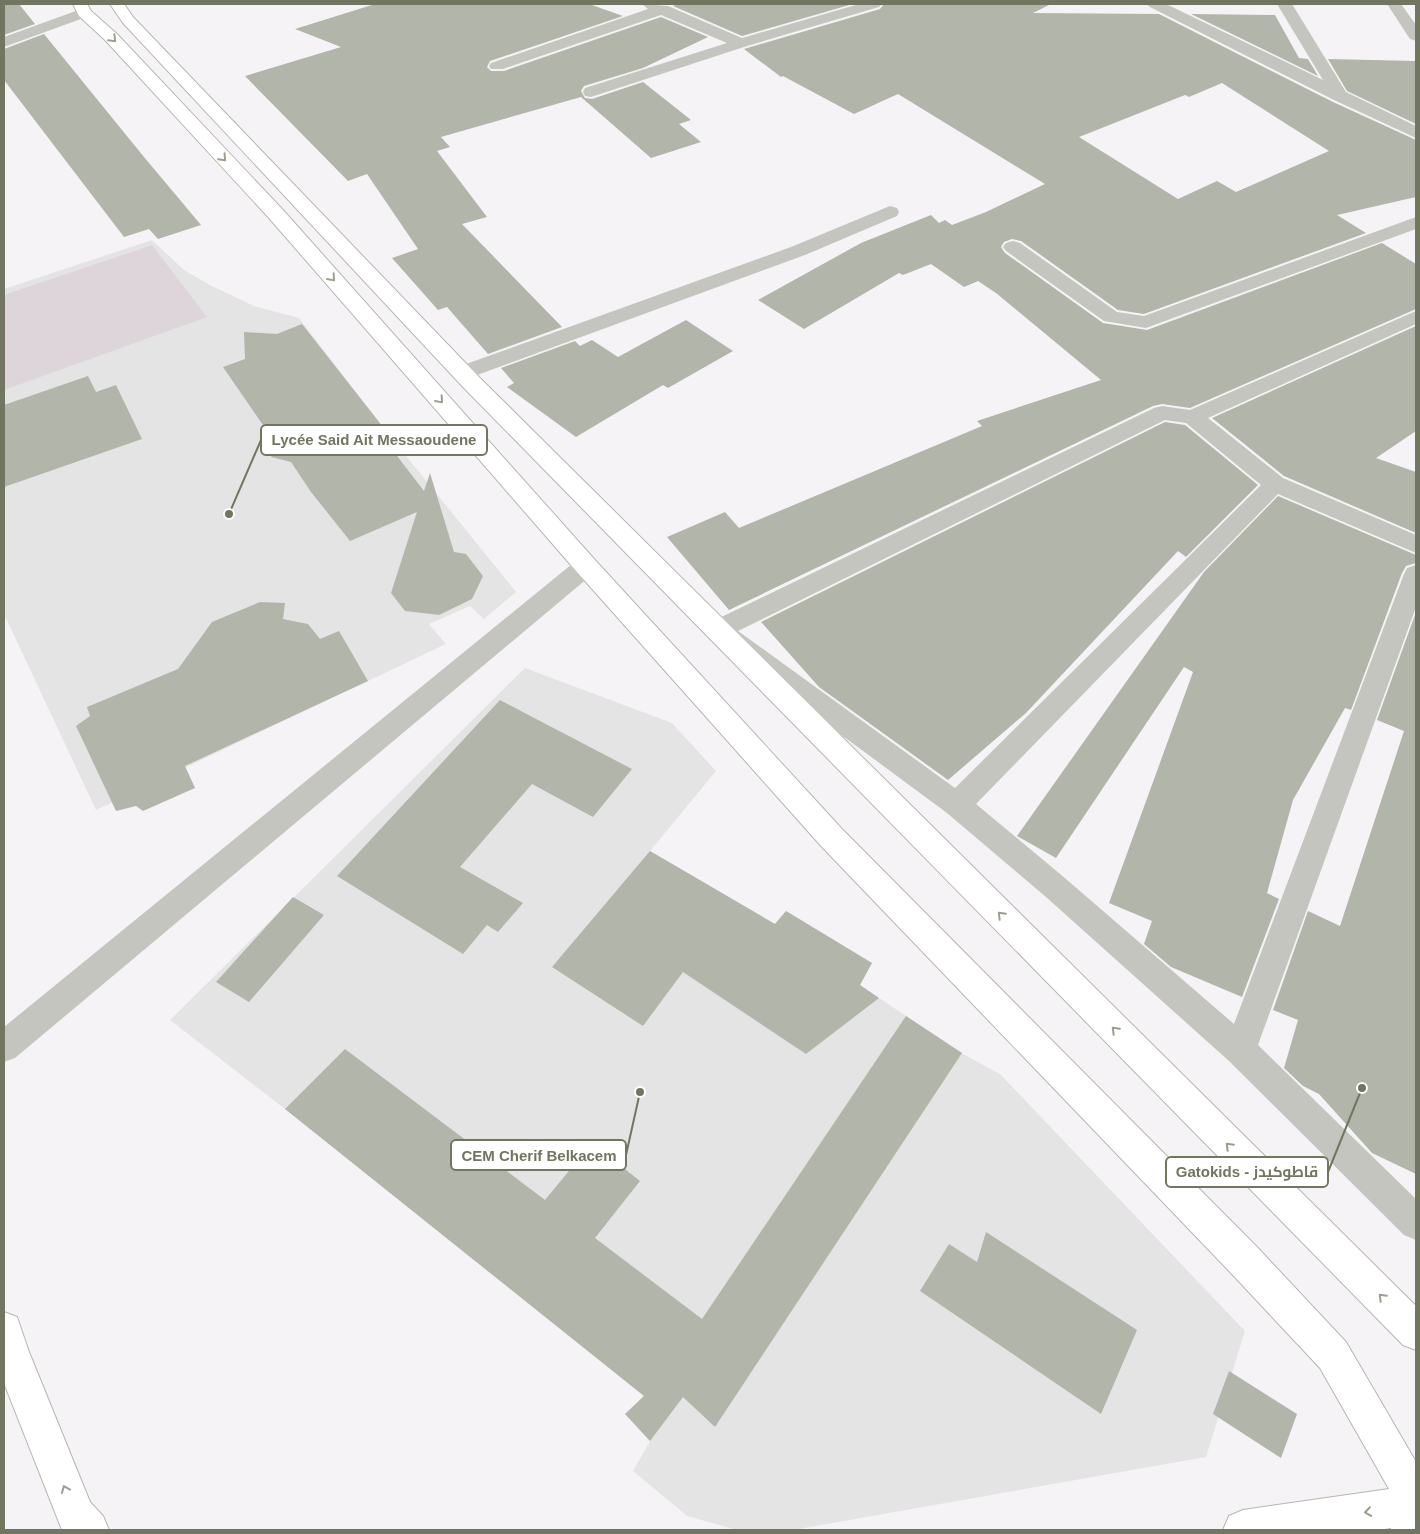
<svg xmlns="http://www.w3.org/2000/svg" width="1420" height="1534" viewBox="0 0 1420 1534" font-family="Helvetica,Cairo,sans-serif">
<rect width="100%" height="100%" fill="#f6f3f6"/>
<path fill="#e5e4e4" d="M 152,240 L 184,270 L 210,285 L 254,306 L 299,318 L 390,436 L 516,592 L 484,619 L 470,606 L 429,624 L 446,644 L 96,810 L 4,614 L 4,289 Z
M 525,668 L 672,723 L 716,771 L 650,851 L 775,924 L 786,911 L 872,963 L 860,985 L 961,1053 L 1000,1074 L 1245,1331 L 1206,1457 L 793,1530 L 737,1530 L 687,1516 L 633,1471 L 650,1441 L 625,1414 L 644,1396 L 285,1109 L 170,1020 Z"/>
<path fill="#ddd5da" d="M 152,245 L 207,317 L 4,390 L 4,295 Z"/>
<path fill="#b2b5aa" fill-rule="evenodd" d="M 4,4 L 19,4 L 35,24 L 4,35 Z
M 375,4 L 589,4 L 623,16 L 490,61 L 487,67 L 491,71 L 504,71 L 661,17 L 708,37 L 643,68 L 584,86 L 581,91 L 585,98 L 592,99 L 643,82 L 691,120 L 679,124 L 701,142 L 651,158 L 581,97 L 441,137 L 450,147 L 437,151 L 487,217 L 462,224 L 562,327 L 488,354 L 447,307 L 438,310 L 392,258 L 418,249 L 367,174 L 348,181 L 245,76 L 341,47 L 295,29 Z
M 678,4 L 853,4 L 742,36 L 673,6 Z
M 884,4 L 1051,4 L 1033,13 L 1159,14 L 1333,102 L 1416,140 L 1416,197 L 1337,215 L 1366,233 L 1144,314 L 1118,310 L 1021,241 L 1012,239 L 1004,242 L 1001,247 L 1005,253 L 1103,323 L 1147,330 L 1382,243 L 1416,264 L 1416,309 L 1190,408 L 1162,404 L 1153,406 L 729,610 L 667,537 L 725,512 L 739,528 L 982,426 L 977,421 L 1101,380 L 996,293 L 978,281 L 964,287 L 931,264 L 903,275 L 899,273 L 804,329 L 758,300 L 861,243 L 931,215 L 939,223 L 945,220 L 952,225 L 986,212 L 1045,184 L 898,94 L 854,114 L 783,76 L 781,77 L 744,49 L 880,9 ZM 1222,83 L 1329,151 L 1236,192 L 1217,181 L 1178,199 L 1079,137 L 1185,95 L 1189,97 Z
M 1191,14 L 1275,15 L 1299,58 L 1308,59 L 1318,76 Z
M 44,34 L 144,157 L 201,225 L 158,239 L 149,229 L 124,237 L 4,80 L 4,49 Z
M 1328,59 L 1416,61 L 1416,124 L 1347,91 Z
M 686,320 L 733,351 L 668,388 L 663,385 L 576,437 L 507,387 L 514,383 L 501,368 L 575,341 L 580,346 L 592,340 L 618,357 Z
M 302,324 L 390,436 L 384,439 L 424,491 L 430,473 L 454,552 L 466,554 L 483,576 L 472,599 L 439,615 L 405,611 L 391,593 L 417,512 L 350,541 L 311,492 L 291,462 L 271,457 L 278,447 L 223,367 L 245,359 L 244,332 L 277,334 Z
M 1416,326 L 1416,431 L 1376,458 L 1416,472 L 1416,533 L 1284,476 L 1212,418 Z
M 88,376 L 96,392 L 116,385 L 142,439 L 4,487 L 4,405 Z
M 1165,422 L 1185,425 L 1258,485 L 1186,557 L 1178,551 L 1026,713 L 948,780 L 819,687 L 761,622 Z
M 1278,496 L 1416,555 L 1416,563 L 1406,566 L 1402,573 L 1351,710 L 1345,708 L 1293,800 L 1267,893 L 1279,899 L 1242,997 L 1171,967 L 1144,944 L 1152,921 L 1109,903 L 1193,672 L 1184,667 L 1056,858 L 1017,836 L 1204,572 Z
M 260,602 L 285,603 L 283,619 L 308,624 L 320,639 L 339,631 L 368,681 L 185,766 L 195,788 L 143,811 L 136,806 L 116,811 L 76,726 L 90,716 L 87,707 L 178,669 L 212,622 Z
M 1416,612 L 1416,1174 L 1372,1153 L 1319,1094 L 1303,1086 L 1284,1068 L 1298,1020 L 1273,1010 L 1308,911 L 1340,926 L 1404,731 L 1377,720 Z
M 500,700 L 632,769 L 593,817 L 532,784 L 460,867 L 523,903 L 498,932 L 487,925 L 463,954 L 337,876 Z
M 650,851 L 775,924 L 786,911 L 872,963 L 860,985 L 879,998 L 806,1054 L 683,972 L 643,1026 L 552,967 Z
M 293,897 L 324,915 L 249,1002 L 216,982 Z
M 906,1016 L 962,1053 L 715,1427 L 683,1397 L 650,1441 L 625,1414 L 644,1396 L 285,1109 L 345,1049 L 545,1200 L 592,1143 L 640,1181 L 595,1238 L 702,1319 Z
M 986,1232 L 1137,1330 L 1101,1414 L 920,1291 L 949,1244 L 977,1262 Z
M 1229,1371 L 1297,1414 L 1281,1458 L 1213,1414 Z"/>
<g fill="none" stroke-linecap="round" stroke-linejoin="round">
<defs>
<path id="major" d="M 73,4 L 87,4 L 91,11 L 117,34 L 283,210 L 595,560 L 842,829 L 1256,1246 L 1346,1342 L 1416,1462 L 1416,1530 L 1391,1530 L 1391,1528 L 1378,1530 L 1223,1530 L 1229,1516 L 1243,1510 L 1389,1489 L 1320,1368 L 1230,1272 L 822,847 L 577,572 L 269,218 L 105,40 L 79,16 Z
M 110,4 L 124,4 L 133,17 L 479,377 L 1416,1306 L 1416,1350 L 1403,1345 L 463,387 L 123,23 Z
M 4,1312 L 17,1317 L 29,1352 L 90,1502 L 103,1516 L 109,1530 L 62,1530 L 4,1383 Z"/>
</defs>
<use href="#major" stroke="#b5b7af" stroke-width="2"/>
<path fill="#c3c5be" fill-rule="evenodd" d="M 642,4 L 668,6 L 742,38 L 859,4 L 882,4 L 879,7 L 747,46 L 591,97 L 585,96 L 583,92 L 585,88 L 727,43 L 661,15 L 503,69 L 491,69 L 489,66 L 491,63 L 648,9 Z
M 1147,4 L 1166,4 L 1323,80 L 1277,4 L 1292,4 L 1346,92 L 1416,126 L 1416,138 L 1334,100 L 1150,7 Z
M 1387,4 L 1401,4 L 1416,25 L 1416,41 L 1410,39 Z
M 84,8 L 89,10 L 92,13 L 89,16 L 4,47 L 4,37 Z
M 890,206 L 897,208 L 899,212 L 897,216 L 805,255 L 469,378 L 462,380 L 455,378 L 451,373 L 455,368 L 791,247 Z
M 1416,217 L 1416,229 L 1146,328 L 1104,321 L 1006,251 L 1003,247 L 1006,243 L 1013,241 L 1020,243 L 1117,312 L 1144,316 Z
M 1416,311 L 1416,324 L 1208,418 L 1283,478 L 1416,535 L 1416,553 L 1278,494 L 976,804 L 1066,879 L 1234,1024 L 1404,574 L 1407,568 L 1416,565 L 1416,607 L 1258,1045 L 1416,1199 L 1416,1240 L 1404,1235 L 1229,1061 L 1046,897 L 947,813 L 709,637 L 705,630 L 709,623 L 1154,408 L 1162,406 L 1190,410 ZM 1165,420 L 1186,423 L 1261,485 L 955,788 L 738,631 Z
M 586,557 L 595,560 L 598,566 L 595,572 L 15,1058 L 4,1062 L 4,1027 L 577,560 Z"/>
<use href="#major" fill="#fff" fill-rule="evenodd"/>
</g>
<defs><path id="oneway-chevron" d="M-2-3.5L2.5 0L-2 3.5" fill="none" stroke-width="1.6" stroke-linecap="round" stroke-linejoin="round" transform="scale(1.25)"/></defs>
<g stroke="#9b9f8f">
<use href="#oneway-chevron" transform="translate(113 39) rotate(45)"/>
<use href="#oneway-chevron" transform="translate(223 158) rotate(47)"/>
<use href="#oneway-chevron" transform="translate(332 278) rotate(49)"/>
<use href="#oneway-chevron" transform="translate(440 400) rotate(49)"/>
<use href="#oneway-chevron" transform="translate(1001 915) rotate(-135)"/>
<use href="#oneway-chevron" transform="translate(1115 1030) rotate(-135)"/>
<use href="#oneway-chevron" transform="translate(1229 1146) rotate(-135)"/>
<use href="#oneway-chevron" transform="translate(1382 1297) rotate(-135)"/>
<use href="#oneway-chevron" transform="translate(65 1489) rotate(-112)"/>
<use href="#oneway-chevron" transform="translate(1368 1512) rotate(172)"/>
</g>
<path fill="none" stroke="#70765f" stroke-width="2" d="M229 514L261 440M640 1092L626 1155M1362 1088L1328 1172"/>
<g fill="#70765f" stroke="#fff" stroke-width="2">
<circle cx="229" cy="514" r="5"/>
<circle cx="640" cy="1092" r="5"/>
<circle cx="1362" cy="1088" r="5"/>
</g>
<g fill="#fff" stroke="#70765f" stroke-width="2">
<rect x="261" y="425" width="226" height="30" rx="5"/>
<rect x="451" y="1140" width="175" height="30" rx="5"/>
<rect x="1166" y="1157" width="162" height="30" rx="5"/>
</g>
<g font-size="15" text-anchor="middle" font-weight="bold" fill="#70765f">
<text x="374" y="445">Lycée Said Ait Messaoudene</text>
<text x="539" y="1161">CEM Cherif Belkacem</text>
<text x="1247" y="1177">Gatokids - قاطوكيدز</text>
</g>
<rect width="1420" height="1534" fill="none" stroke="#70765f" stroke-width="10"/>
</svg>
